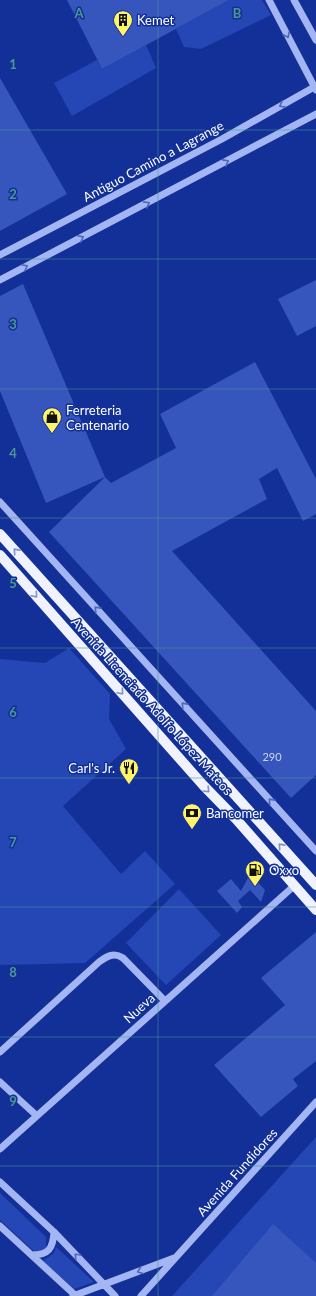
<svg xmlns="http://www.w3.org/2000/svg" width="316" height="1296" viewBox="0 0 316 1296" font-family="Lato,sans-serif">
<rect width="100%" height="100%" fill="#123097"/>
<path fill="#2547b6" d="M 229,0 L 262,0 L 271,15 L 201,49 L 184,47 L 176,29 Z
M 146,45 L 156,68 L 72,116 L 54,83 L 97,60 L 102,69 Z
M 69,648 L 110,694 L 109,719 L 126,749 L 63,806 L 121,874 L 145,851 L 175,884 L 85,963 L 0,965 L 0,659 L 45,663 Z
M 179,889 L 221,935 L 166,985 L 126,943 Z
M 316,1137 L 316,1296 L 172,1296 Z
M 0,1193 L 46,1237 L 46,1250 L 35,1252 L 0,1220 Z
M 56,1247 L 94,1282 L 74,1289 L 43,1261 L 54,1253 Z"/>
<path fill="#3656bd" d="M 67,0 L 229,0 L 102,69 Z
M 0,78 L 67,194 L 0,231 Z
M 316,280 L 316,326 L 297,336 L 278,299 Z
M 23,284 L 105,477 L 46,503 L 0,391 L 0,296 Z
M 255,362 L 316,479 L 316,514 L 303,521 L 277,468 L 259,479 L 267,499 L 172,551 L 316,711 L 316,775 L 291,798 L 49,532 L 105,477 L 111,483 L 176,448 L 160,414 Z
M 250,874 L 265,890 L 261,902 L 250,890 L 238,901 L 242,907 L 237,913 L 217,891 L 231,879 L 241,891 Z
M 316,932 L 316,1061 L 293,1079 L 298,1086 L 261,1117 L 214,1065 L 285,1005 L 261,978 Z
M 273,1224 L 316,1263 L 316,1296 L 212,1296 Z"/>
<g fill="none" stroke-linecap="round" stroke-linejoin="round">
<path stroke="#a3b6f3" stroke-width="7" d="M 269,0 L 316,90
M 294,0 L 316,40
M 0,255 L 222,139 L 316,86
M 0,280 L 316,114
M 0,502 L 316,851
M 0,1052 L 99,962 C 107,956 114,952 123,958 L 165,1001
M 0,1082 L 37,1116
M 0,1149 L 295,885
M 0,1182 L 54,1232 L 115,1296
M 0,1226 L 76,1296
M 32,1255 C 49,1255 53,1248 54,1232
M 73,1296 L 174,1258
M 141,1296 L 316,1102"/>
<path stroke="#f0f2ff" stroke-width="10" d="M 0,534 L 316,885
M 0,555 L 203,785 L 236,819 L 316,910"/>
</g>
<defs><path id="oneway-chevron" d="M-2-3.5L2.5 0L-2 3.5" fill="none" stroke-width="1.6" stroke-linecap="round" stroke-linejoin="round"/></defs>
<g stroke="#4c66bc">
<use href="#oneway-chevron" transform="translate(287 35) rotate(63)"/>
<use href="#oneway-chevron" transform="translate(282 105) rotate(151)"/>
<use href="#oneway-chevron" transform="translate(226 162) rotate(-28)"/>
<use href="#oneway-chevron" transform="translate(147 204) rotate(-28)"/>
<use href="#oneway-chevron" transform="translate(81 238) rotate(-27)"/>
<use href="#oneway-chevron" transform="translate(25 267) rotate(-27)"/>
<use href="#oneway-chevron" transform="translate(97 609) rotate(-132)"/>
<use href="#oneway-chevron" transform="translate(184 705) rotate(-132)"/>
<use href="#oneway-chevron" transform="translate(271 801) rotate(-132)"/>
<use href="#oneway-chevron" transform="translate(77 1256) rotate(-133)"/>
<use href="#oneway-chevron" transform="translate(140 1271) rotate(159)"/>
</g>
<g stroke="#8191cb">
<use href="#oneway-chevron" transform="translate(16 551) rotate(-132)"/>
<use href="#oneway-chevron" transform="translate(35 595) rotate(49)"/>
<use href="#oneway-chevron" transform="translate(121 692) rotate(49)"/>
<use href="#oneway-chevron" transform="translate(207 790) rotate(46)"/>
<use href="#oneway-chevron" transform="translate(281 846) rotate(-132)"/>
</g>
<path fill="none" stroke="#4b9892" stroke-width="1" stroke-opacity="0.55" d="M 158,0 L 158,1296M 0,130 L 316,130M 0,259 L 316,259M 0,389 L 316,389M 0,518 L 316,518M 0,648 L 316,648M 0,778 L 316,778M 0,907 L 316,907M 0,1037 L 316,1037M 0,1166 L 316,1166"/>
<defs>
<symbol id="building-pin" viewBox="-11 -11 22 30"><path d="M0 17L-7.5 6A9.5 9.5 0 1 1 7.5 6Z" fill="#fff466" stroke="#123097"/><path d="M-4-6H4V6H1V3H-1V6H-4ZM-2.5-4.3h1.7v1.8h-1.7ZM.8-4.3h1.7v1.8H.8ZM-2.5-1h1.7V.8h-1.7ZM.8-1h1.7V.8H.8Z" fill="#111"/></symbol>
<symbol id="shop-pin" viewBox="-11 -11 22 30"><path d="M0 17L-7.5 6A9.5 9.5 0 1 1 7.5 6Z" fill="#fff466" stroke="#123097"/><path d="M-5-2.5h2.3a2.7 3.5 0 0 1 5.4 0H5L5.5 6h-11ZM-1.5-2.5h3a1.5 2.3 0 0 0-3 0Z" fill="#111"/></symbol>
<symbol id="restaurant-pin" viewBox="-11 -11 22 30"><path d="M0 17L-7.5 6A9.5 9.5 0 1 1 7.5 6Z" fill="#fff466" stroke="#123097"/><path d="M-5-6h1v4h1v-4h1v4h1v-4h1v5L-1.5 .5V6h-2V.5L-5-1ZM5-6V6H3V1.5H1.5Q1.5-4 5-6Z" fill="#111"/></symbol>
<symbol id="bank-pin" viewBox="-11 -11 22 30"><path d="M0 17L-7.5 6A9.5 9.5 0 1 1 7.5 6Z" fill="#fff466" stroke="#123097"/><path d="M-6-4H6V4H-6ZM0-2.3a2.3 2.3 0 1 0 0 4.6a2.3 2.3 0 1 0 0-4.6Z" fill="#111"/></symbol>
<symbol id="fuel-pin" viewBox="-11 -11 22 30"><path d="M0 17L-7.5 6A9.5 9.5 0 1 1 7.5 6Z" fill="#fff466" stroke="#123097"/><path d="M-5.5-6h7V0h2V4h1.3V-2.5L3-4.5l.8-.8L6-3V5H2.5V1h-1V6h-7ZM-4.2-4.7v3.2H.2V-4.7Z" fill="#111"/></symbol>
</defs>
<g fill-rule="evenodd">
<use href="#building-pin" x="112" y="9" width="22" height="30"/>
<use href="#shop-pin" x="41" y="406" width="22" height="30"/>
<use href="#restaurant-pin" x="118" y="757" width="22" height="30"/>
<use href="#bank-pin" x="181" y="802" width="22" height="30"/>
<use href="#fuel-pin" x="244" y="859" width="22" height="30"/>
</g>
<g text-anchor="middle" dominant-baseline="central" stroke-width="3" stroke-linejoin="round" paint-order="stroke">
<g font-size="11" fill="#cdd5ee">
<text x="272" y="756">290</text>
</g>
<g font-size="13" fill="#fff" stroke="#123097" text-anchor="start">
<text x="137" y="20">Kemet</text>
<text x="66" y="410">Ferreteria<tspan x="66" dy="15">Centenario</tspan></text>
<text x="115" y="768" text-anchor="end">Carl's Jr.</text>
<text x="206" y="813">Bancomer</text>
<text x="269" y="870">Oxxo</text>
</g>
<g font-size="13" fill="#fff" stroke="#123097">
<text transform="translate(153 161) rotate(-28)">Antiguo Camino a Lagrange</text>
<text transform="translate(152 706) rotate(48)">Avenida Licenciado Adolfo López Mateos</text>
<text transform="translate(139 1008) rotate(-42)">Nueva</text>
<text transform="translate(237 1172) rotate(-48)">Avenida Fundidores</text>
</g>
</g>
<g font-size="13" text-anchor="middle" font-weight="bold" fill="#4b9892" stroke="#123097" stroke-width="3" stroke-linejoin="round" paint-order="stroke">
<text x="79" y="18">A</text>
<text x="237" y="18">B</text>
<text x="13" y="69">1</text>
<text x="13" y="199">2</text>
<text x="13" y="329">3</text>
<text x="13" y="458">4</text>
<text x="13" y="588">5</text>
<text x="13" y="717">6</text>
<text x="13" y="847">7</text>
<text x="13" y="977">8</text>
<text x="13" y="1106">9</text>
</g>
</svg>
